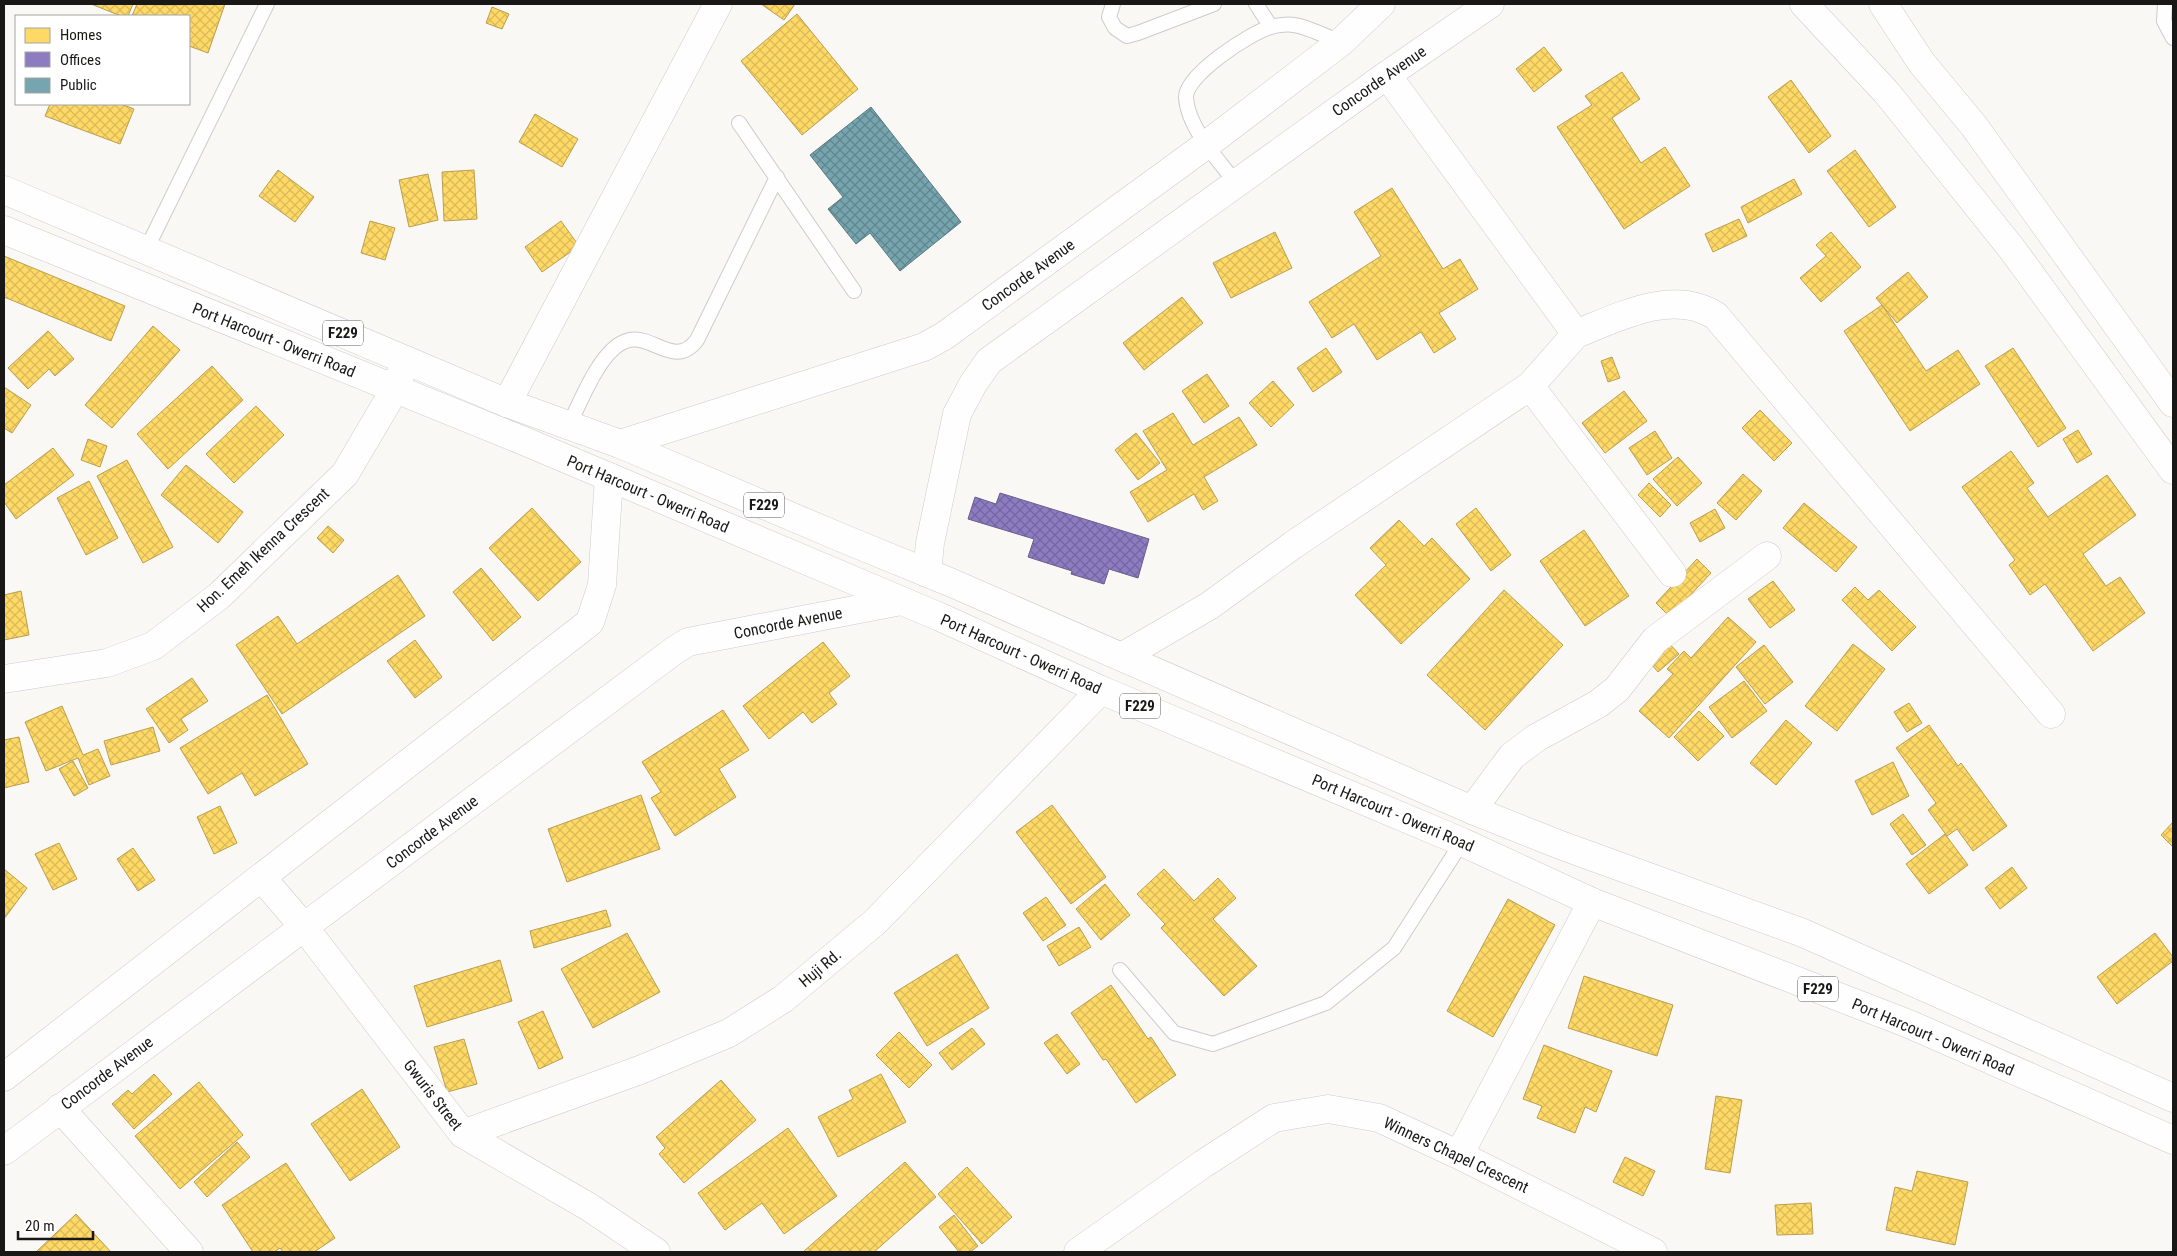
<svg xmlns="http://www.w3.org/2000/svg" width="2177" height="1256" viewBox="0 0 2177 1256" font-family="'Roboto Condensed',sans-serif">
<defs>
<pattern id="homes-cross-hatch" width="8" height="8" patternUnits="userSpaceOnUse" patternTransform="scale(1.25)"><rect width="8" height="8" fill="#ffd966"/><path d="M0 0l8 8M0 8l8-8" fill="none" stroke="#daba58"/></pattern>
<pattern id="offices-cross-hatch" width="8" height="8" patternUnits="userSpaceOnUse" patternTransform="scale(1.25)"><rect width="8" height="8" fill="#8e7cc3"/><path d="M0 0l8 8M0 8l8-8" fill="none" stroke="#73659d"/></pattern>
<pattern id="public-cross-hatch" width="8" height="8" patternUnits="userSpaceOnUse" patternTransform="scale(1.25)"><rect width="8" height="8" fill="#76a5af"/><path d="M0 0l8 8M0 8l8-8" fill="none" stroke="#60858d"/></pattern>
</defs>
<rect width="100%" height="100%" fill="#faf8f5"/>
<path fill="url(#homes-cross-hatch)" stroke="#ba9f4e" d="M 91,4 L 133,4 L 128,16 L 121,16 Z
M 137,4 L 165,5 L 225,4 L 208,53 L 189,46 L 189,16 L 132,16 Z
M 761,4 L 795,4 L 784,20 Z
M 492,7 L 509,14 L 502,29 L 486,23 Z
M 797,14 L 858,89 L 802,135 L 741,61 Z
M 1544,47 L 1562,70 L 1534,92 L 1516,69 Z
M 1622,72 L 1640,99 L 1612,118 L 1641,163 L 1665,147 L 1690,186 L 1624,229 L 1557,127 L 1592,105 L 1585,96 Z
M 1791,80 L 1831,136 L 1809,153 L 1768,97 Z
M 50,104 L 121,104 L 134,109 L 120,144 L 45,116 Z
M 535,114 L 578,139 L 562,167 L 519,142 Z
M 1855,150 L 1896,207 L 1869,227 L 1827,171 Z
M 278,170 L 314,197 L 295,222 L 259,196 Z
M 474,170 L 477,219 L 444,221 L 442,172 Z
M 428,174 L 438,220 L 409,227 L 399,180 Z
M 1794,179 L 1802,194 L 1748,223 L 1741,207 Z
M 1392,188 L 1443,269 L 1460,259 L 1478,289 L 1439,313 L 1456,339 L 1434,353 L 1421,332 L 1377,360 L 1354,324 L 1332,338 L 1309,302 L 1381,256 L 1354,212 Z
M 1739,219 L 1747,236 L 1713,252 L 1705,234 Z
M 370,221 L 395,228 L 385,260 L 361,253 Z
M 561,221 L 579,246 L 542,272 L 525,247 Z
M 1275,232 L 1292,268 L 1231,298 L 1213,263 Z
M 1831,232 L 1861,267 L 1821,302 L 1800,278 L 1826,256 L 1816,245 Z
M 4,256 L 125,306 L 111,341 L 4,297 Z
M 1908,272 L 1928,297 L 1897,323 L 1876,298 Z
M 1182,297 L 1203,323 L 1144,370 L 1123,343 Z
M 1882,305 L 1926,371 L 1958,350 L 1980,384 L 1910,431 L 1844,331 Z
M 153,326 L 180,350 L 112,428 L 85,405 Z
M 48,331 L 74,359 L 55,376 L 49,369 L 28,389 L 8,368 Z
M 1326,348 L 1342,372 L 1313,392 L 1297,368 Z
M 2013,348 L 2066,428 L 2038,447 L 1985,366 Z
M 1612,357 L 1620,378 L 1608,382 L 1601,361 Z
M 212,366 L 243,400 L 168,469 L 137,434 Z
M 1207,374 L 1229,406 L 1204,423 L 1182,391 Z
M 1273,381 L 1294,405 L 1271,427 L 1249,403 Z
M 4,387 L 31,405 L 12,433 L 4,428 Z
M 1624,391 L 1647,421 L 1605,453 L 1582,423 Z
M 256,406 L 284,435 L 234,483 L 206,454 Z
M 1760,410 L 1792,443 L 1774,461 L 1742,428 Z
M 1173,413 L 1193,445 L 1239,417 L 1257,445 L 1204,477 L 1218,501 L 1203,510 L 1194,494 L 1148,522 L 1130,492 L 1167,470 L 1143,431 Z
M 2078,430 L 2092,454 L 2077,463 L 2063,439 Z
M 1655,431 L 1672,458 L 1647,475 L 1629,448 Z
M 1136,433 L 1160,463 L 1138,480 L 1115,450 Z
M 88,439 L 107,446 L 100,467 L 81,460 Z
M 53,448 L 74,475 L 16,519 L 4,502 L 4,485 Z
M 2011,451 L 2034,483 L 2027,488 L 2048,517 L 2107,475 L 2136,515 L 2083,554 L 2106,586 L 2120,577 L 2145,613 L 2093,651 L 2045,584 L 2030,595 L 2009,565 L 2015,560 L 1962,487 Z
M 1678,457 L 1702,483 L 1677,506 L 1653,479 Z
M 127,460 L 173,547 L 143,563 L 97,476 Z
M 186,465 L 243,512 L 218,543 L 161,495 Z
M 1743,474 L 1762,491 L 1736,520 L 1717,503 Z
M 89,481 L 118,538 L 86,555 L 57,498 Z
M 1649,483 L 1671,505 L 1660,517 L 1638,495 Z
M 1804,503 L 1857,547 L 1836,572 L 1783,528 Z
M 532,508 L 581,562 L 538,601 L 489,548 Z
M 1476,508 L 1511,555 L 1491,571 L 1456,524 Z
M 1715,509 L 1725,528 L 1700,542 L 1690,523 Z
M 1399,520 L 1424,546 L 1432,538 L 1470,579 L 1401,644 L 1355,595 L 1386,565 L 1370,548 Z
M 328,526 L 344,540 L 333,553 L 317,538 Z
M 1584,530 L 1629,596 L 1585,626 L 1540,561 Z
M 1697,559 L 1711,573 L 1670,617 L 1656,603 Z
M 481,568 L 521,617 L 493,641 L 453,592 Z
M 398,575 L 425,616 L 282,714 L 236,645 L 278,616 L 297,644 Z
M 1773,581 L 1795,610 L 1770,628 L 1748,599 Z
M 1855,587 L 1868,600 L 1879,590 L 1916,627 L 1892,651 L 1842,600 Z
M 1504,590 L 1563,645 L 1485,730 L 1427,675 Z
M 21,591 L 29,635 L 4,640 L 4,595 Z
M 1728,617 L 1756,642 L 1669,738 L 1639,711 L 1673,674 L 1667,669 L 1684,651 L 1691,658 Z
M 1664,638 L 1679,654 L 1658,672 L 1644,656 Z
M 415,640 L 442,677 L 415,698 L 387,661 Z
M 823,642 L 850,676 L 829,693 L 837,704 L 812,723 L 803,712 L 769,739 L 743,706 Z
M 1853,644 L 1885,669 L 1837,731 L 1805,706 Z
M 1764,645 L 1793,682 L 1765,704 L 1736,667 Z
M 192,678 L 208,701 L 181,719 L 188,730 L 169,743 L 146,709 Z
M 1744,681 L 1767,711 L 1732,738 L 1709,707 Z
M 267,695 L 308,764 L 255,796 L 242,773 L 208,794 L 180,748 Z
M 1909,703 L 1922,723 L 1907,732 L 1894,712 Z
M 62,706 L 83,755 L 98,749 L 110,776 L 89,785 L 78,758 L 46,771 L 25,722 Z
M 723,710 L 749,750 L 719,769 L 736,797 L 675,836 L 651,798 L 661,792 L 642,762 Z
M 1699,711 L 1724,736 L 1698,761 L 1674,737 Z
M 1786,720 L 1812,743 L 1776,785 L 1750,763 Z
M 1929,725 L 1958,766 L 1961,763 L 2007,826 L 1973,851 L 1957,829 L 1947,836 L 1928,810 L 1936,803 L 1896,748 Z
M 153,727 L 160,751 L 111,765 L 104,741 Z
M 19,737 L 29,782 L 4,788 L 4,740 Z
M 73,761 L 88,788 L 74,796 L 59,769 Z
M 1893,762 L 1909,796 L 1872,815 L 1855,781 Z
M 641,795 L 660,849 L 567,882 L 548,829 Z
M 1052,805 L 1106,877 L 1071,904 L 1016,832 Z
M 220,806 L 237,843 L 214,854 L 197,817 Z
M 1903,814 L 1926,845 L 1912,855 L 1890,824 Z
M 2173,822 L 2173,847 L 2161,835 Z
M 1945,834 L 1968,865 L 1929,894 L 1906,864 Z
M 59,843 L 77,879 L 53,890 L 35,854 Z
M 133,848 L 155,880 L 138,891 L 117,859 Z
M 2012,867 L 2027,888 L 2000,909 L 1985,888 Z
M 4,869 L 27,888 L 4,919 Z
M 1164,869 L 1194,901 L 1218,878 L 1236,898 L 1213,919 L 1257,966 L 1224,996 L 1161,928 L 1165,924 L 1137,894 Z
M 1105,884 L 1130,915 L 1101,940 L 1076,909 Z
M 1046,897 L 1066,925 L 1043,941 L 1023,913 Z
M 1508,899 L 1555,925 L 1493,1037 L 1447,1011 Z
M 606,910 L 611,926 L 534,948 L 530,931 Z
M 1079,927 L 1091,947 L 1059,966 L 1047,946 Z
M 627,933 L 660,992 L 593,1028 L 561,969 Z
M 2155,933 L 2173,957 L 2173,961 L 2117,1004 L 2097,977 Z
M 957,954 L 989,1008 L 927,1046 L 894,993 Z
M 500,960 L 512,1001 L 427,1027 L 414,986 Z
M 1584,976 L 1673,1005 L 1657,1056 L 1568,1028 Z
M 1111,985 L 1148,1039 L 1151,1037 L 1176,1075 L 1136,1103 L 1106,1059 L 1103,1060 L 1071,1013 Z
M 543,1011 L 563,1058 L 539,1069 L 518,1022 Z
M 972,1028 L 985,1044 L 952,1070 L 939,1053 Z
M 899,1032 L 932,1065 L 909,1088 L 876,1055 Z
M 1057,1034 L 1080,1064 L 1067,1074 L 1044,1043 Z
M 464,1039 L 477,1084 L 447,1092 L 434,1047 Z
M 1544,1045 L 1612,1071 L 1596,1112 L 1585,1107 L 1575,1133 L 1537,1118 L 1542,1106 L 1523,1099 Z
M 154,1074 L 172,1094 L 134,1129 L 112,1104 L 128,1090 L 132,1094 Z
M 881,1074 L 906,1122 L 838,1157 L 818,1117 L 853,1099 L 849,1090 Z
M 721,1080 L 756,1120 L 684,1183 L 659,1154 L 665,1148 L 656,1137 Z
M 199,1082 L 243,1135 L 180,1189 L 135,1136 Z
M 362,1089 L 400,1147 L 350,1181 L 311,1124 Z
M 1716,1096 L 1742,1100 L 1730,1173 L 1705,1169 Z
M 788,1128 L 837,1196 L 784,1234 L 762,1203 L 725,1230 L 698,1193 Z
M 237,1142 L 250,1157 L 207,1197 L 194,1182 Z
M 1625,1157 L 1655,1171 L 1643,1196 L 1613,1182 Z
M 905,1162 L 936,1197 L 874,1252 L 803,1252 Z
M 286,1163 L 335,1238 L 314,1252 L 283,1252 L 280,1248 L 274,1252 L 253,1252 L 222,1205 Z
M 967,1167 L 1012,1217 L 982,1244 L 938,1194 Z
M 1917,1171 L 1968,1182 L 1955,1245 L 1886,1230 L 1895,1187 L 1912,1191 Z
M 1811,1203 L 1813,1234 L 1777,1235 L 1775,1205 Z
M 76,1214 L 111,1252 L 36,1252 Z
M 954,1215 L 978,1246 L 970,1252 L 959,1252 L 939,1227 Z"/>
<path fill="url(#offices-cross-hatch)" stroke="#6b5e8f" d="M 1000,493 L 1149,539 L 1138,578 L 1109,569 L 1104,584 L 1071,574 L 1072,571 L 1028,557 L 1034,539 L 968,519 L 975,497 L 996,504 Z"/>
<path fill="url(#public-cross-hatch)" stroke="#5a7b81" d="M 871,107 L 961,222 L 900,271 L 870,233 L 856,244 L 828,209 L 843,197 L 810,155 Z"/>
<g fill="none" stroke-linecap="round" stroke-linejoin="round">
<defs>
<path id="lane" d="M 1113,4 L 1109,17 L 1115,28 L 1127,36 L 1138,33 L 1214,4
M 1256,4 L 1271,27
M 2165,4 L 2164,21 L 2173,38
M 739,123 L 854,291
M 1236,183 C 1219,161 1188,128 1186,98 C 1184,76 1251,32 1271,27 C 1277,25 1288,24 1294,25 C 1308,27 1327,37 1341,42
M 146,250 L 267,4
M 569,425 C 581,401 600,350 626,341 C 652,332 674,370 697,340 L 777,177
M 1120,970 L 1174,1033 L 1213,1044 L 1326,1003 L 1394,948 L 1462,842"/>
<path id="street" d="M 1804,4 L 1887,93 L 2012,249 L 2173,470
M 1883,4 L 1921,62 L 1974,126 L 2173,403
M 1387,75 L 1576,334 C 1619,317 1673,288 1716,316 L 2051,714
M 1530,386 L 1672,573
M 507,403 L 718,4
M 1123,656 L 1209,606 L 1293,545 L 1530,386 L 1576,334
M 4,679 L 107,663 L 153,646 L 219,596 L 345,474 L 395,389 L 406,360
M 1472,810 L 1512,756 L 1536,738 L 1598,704 L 1617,689 L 1655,640 L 1767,556
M 262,878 L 304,927 L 463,1134 L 589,1207 L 656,1252
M 60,1108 L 189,1252
M 463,1134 L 640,1070 L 729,1033 L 783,999 L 875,922 L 1101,690
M 1459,1155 L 1592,902
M 1078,1252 L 1203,1164 L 1274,1118 L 1328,1109 L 1379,1118 L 1459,1155 L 1653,1252"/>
<path id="secondary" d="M 620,444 L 924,347 L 944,336 L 1206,145 L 1341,42 L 1381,4
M 927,573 L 930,543 L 957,414 L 973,384 L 989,361 L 1387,75 L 1490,4
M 4,1077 L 590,622 L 602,585 L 609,477
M 4,1151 L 675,650 L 688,642 L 901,601"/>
<path id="primary" d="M 4,190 L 507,403 L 620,444 L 842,538 L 952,583 L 1472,810 L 1563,846 L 1803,933 L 2173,1098
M 4,230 L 524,441 L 940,617 L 1101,690 L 1462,842 L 1592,902 L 1909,1024 L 2173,1140"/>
</defs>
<use href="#lane" stroke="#cdccca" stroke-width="16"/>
<use href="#street" stroke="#cdccca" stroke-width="29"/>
<use href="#secondary" stroke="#cdccca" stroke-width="29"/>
<use href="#primary" stroke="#cdccca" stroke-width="29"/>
<use href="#lane" stroke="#fefefe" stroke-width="14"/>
<use href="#street" stroke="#fefefe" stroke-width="28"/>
<use href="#secondary" stroke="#fefefe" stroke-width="28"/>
<use href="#primary" stroke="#fefefe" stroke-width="28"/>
</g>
<g text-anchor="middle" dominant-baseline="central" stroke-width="5" stroke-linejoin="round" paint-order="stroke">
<g fill="#fff" stroke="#5e5d5d" stroke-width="1">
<rect x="323" y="320.5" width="40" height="25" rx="4"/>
<rect x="744" y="492.5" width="40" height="25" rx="4"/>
<rect x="1120" y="693.5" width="40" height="25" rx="4"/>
<rect x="1798" y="976.5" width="40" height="25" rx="4"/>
</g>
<g font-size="15" font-weight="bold" fill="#191817">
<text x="343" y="333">F229</text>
<text x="764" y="505">F229</text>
<text x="1140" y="706">F229</text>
<text x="1818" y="989">F229</text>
</g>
<g font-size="16" fill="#191817" stroke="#fff">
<text transform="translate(1379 81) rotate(-35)">Concorde Avenue</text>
<text transform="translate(1028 275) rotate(-36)">Concorde Avenue</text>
<text transform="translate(274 340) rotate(22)">Port Harcourt - Owerri Road</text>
<text transform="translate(648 494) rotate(23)">Port Harcourt - Owerri Road</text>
<text transform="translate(263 550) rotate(-43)">Hon. Emeh Ikenna Crescent</text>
<text transform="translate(788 623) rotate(-11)">Concorde Avenue</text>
<text transform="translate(1021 654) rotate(24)">Port Harcourt - Owerri Road</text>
<text transform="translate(1393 813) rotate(23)">Port Harcourt - Owerri Road</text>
<text transform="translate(432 832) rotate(-37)">Concorde Avenue</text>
<text transform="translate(820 968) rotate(-40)">Huji Rd.</text>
<text transform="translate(1933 1037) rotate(23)">Port Harcourt - Owerri Road</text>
<text transform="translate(107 1073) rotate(-37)">Concorde Avenue</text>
<text transform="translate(433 1095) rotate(52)">Gwuris Street</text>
<text transform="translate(1456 1155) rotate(25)">Winners Chapel Crescent</text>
</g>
</g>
<rect width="2177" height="1256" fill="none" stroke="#191817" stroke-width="10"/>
<rect x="15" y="15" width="175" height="90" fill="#ffffff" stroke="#a3a3a2"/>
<rect x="25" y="28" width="25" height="15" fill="#ffd966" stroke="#a3a3a2"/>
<text x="60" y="40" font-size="15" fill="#191817">Homes</text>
<rect x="25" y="52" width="25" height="15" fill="#8e7cc3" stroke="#a3a3a2"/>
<text x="60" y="65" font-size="15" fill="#191817">Offices</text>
<rect x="25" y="78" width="25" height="15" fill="#76a5af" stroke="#a3a3a2"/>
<text x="60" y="90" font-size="15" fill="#191817">Public</text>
<path d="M18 1231v8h75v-8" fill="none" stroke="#191817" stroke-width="2.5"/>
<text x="25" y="1231" font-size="15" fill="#191817" stroke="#ffffff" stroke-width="4" paint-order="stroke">20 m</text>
</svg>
